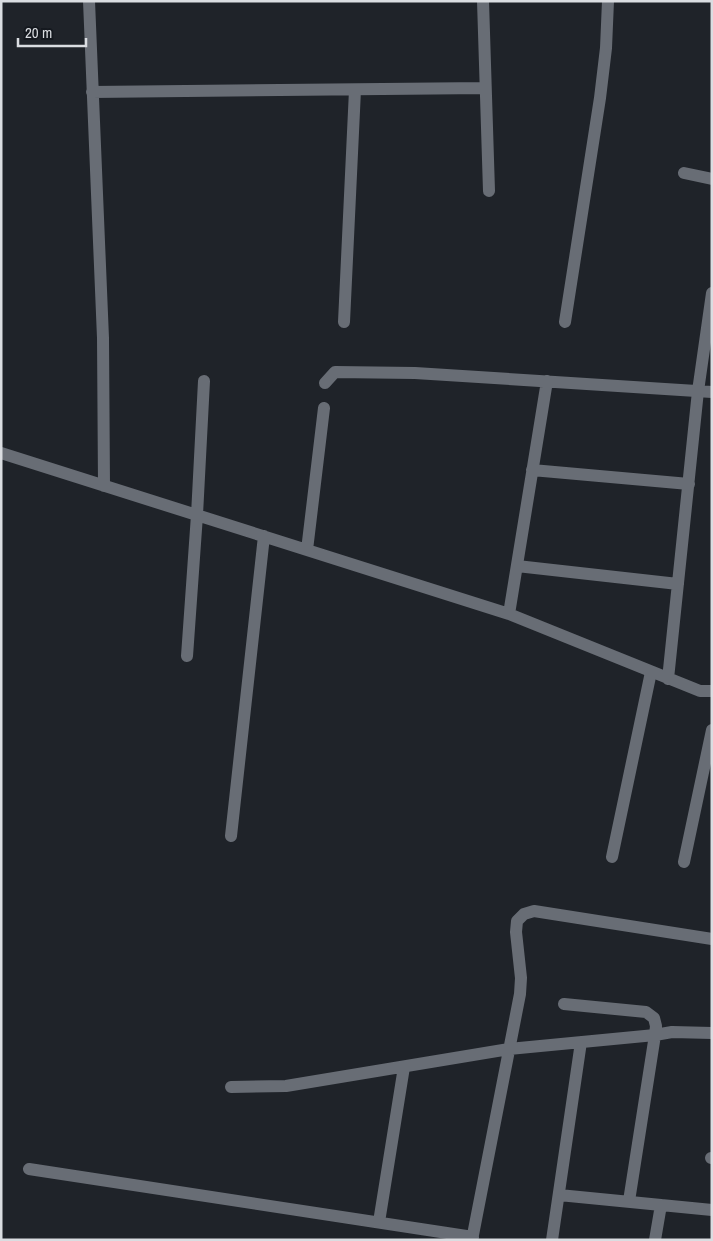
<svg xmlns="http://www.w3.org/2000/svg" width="713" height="1241" viewBox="0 0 713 1241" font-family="'Archivo Narrow',sans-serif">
<rect width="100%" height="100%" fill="#1f2329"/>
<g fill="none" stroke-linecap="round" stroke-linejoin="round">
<path stroke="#686d75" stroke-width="12" d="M 89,1 L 103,338 L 104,486
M 483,1 L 489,191
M 92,92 L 485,88
M 684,173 L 712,179
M 344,322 L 355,90
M 565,322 L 600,98 L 606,48 L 608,1
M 325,383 L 335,372 L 415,373 L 712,392
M 1,453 L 509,614 L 700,691 L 712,691
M 532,470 L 689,484
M 307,550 L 324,408
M 517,566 L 678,584
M 509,614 L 547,381
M 187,656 L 197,515 L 204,381
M 668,679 L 698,391 L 712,293
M 231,836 L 264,536
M 612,857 L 651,672
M 684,862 L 712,730
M 564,1004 L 646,1012 L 654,1018 L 656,1026 L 655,1035 L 629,1201
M 231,1087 L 286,1086 L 509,1049 L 655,1035 L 672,1032 L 712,1033
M 711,1158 L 712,1158
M 29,1169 L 473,1237
M 559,1195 L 712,1210
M 379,1222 L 404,1067
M 472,1240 L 520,994 L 521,978 L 516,932 L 517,921 L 524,914 L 534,911 L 712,939
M 552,1240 L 581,1042
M 655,1240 L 661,1205"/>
</g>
<rect width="713" height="1241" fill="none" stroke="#dadde1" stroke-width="5"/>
<path d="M18 38v8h68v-8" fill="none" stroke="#dadde1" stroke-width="2.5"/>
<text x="25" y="38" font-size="15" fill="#dadde1" stroke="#15191f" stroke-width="4" paint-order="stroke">20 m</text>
</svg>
